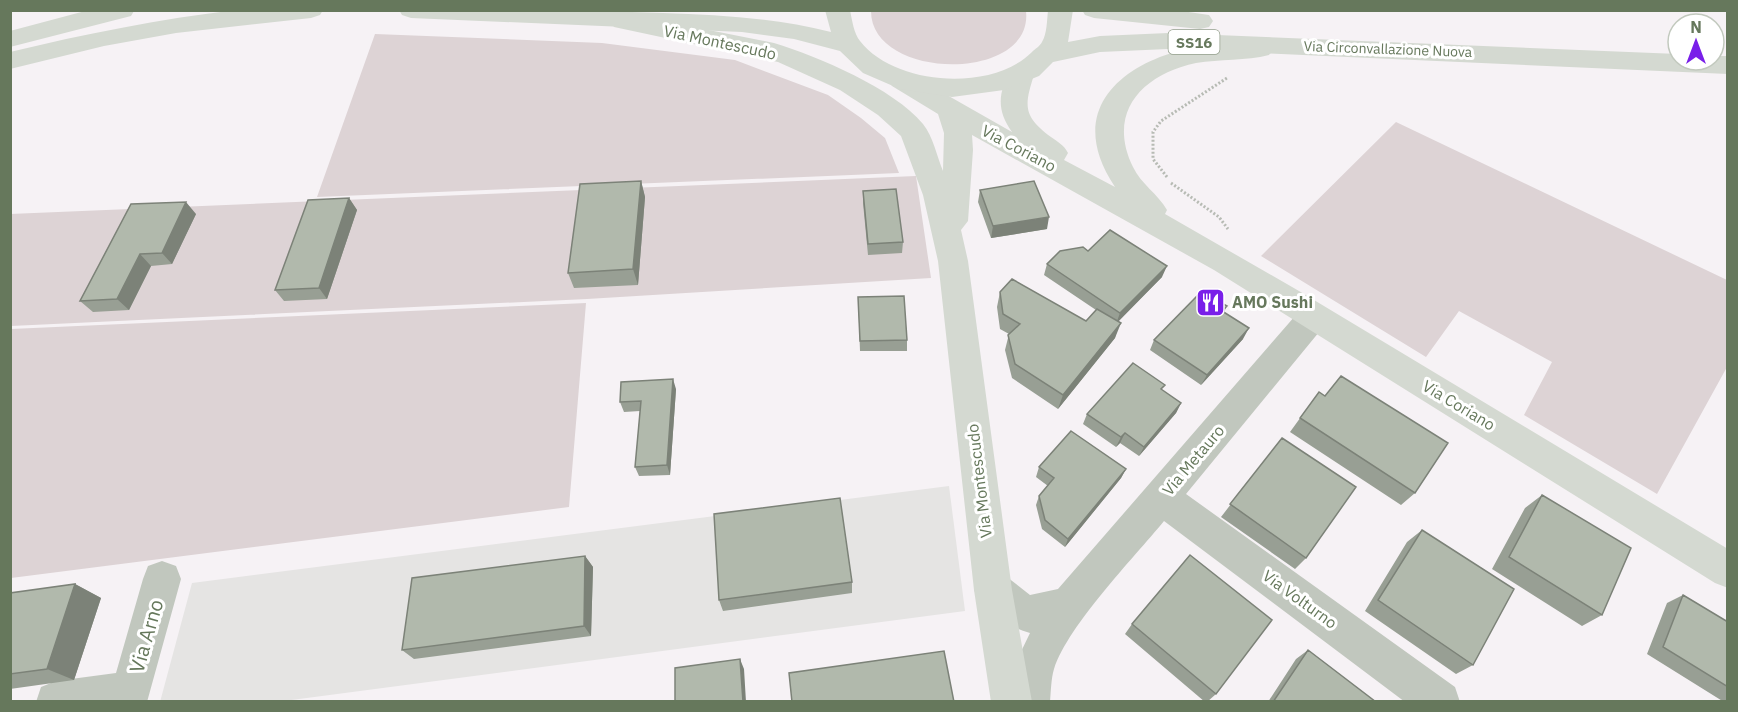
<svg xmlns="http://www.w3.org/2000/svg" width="1738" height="712" viewBox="0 0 1738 712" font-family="'IBM Plex Sans',sans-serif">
<rect width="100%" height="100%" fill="#f6f2f5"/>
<path fill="#e5e4e3" d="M 949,486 L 965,611 L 284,701 L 160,702 L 192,583 Z"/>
<path fill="#ddd3d5" d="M 871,11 L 1026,11 C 1034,83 871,81 871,11 Z
M 375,34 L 602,43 L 735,60 L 828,95 L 861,118 L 885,138 L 899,173 L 317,197 Z
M 1396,122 L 1727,280 L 1727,367 L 1657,494 L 1524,415 L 1552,362 L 1459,311 L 1426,357 L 1261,256 Z
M 916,176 L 931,278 L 587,299 L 11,326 L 10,214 Z
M 586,303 L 569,507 L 11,578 L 11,329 Z"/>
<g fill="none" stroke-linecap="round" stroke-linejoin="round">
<path stroke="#b7bbb4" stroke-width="3" stroke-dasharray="2 2" stroke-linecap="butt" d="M 1167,177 L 1153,159 L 1153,132 L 1161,121 L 1227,78
M 1171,183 L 1219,217 L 1228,229"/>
<path fill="#c1c7be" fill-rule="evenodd" d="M 1313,304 L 1324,308 L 1329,317 L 1324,326 L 1186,494 L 1455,687 L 1460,702 L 1405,702 L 1164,521 C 1133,559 1069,624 1054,669 C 1051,679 1051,691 1050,702 L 1008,702 L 1014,666 L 1030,633 C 1006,626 984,613 974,590 L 979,577 L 993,571 L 1007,577 L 1030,595 L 1058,589 L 1302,308 Z
M 162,561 L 176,566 L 181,579 L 147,702 L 36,702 L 41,687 L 56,681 L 116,673 L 143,579 L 148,566 Z"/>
<path fill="#d4d9d1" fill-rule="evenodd" d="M 623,13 L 774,43 C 819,57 893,88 923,124 C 933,136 937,157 943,171 L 944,133 L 938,114 L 892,86 L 888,80 L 892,74 L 901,71 L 910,74 L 1012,132 C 996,110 998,91 1012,69 L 1021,66 L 1030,69 L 1034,75 C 1024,106 1023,116 1051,137 C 1058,142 1064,145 1068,153 L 1064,160 L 1115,187 C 1058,102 1135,53 1214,44 C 1232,42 1252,38 1269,43 L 1273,49 L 1269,55 C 1246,61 1220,59 1196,63 C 1143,74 1106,112 1133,167 C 1141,184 1158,194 1167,210 L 1165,214 L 1299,291 L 1728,549 L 1728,588 L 1715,583 L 1214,270 L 972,135 L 973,150 L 968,221 L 961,230 L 968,261 L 1012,590 L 1032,702 L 991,702 L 974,590 L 938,261 L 923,195 L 901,136 L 878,115 L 840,90 L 778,62 L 614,27 L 610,21 L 614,15 Z"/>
<path fill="#d4d9d1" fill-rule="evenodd" d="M 89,10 L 134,11 L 131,16 L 10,47 L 10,31 Z
M 236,10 L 323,10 L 320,15 L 311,18 L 176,33 L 104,46 L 10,69 L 10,52 C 85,34 159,19 236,10 Z
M 399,10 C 487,10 575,9 663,13 C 720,15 775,18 831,32 L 825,10 L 850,10 C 852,20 854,34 860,41 C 895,86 992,92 1032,52 C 1035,49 1040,46 1042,42 C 1047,34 1047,20 1048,10 L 1073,10 L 1068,42 L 1100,36 L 1168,33 L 1678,54 L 1678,60 L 1714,60 L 1714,56 L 1728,56 L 1728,74 L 1168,49 L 1100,52 L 1053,62 L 1039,76 L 1004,90 L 952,97 L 900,89 L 863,73 L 840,51 L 794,39 L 742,32 L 411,18 L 402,15 Z
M 1082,10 L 1175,10 L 1209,15 L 1213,21 L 1209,27 L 1200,29 L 1094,18 L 1085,15 Z"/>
</g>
<path fill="#989f94" d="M 641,181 L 645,197 L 638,285 L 574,288 L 568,273 Z
M 980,190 L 1047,229 L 991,238 L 978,202 Z
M 863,191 L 903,242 L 902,253 L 868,255 L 863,203 Z
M 349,198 L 357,210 L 327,299 L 284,301 L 275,290 Z
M 131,204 L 196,214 L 172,264 L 151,266 L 129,310 L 93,312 L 80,301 Z
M 1088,251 L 1162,277 L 1118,321 L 1115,338 L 1058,409 L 1012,378 L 1005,350 L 1009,334 L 1000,329 L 997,307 L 1000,292 L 1086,321 L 1096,310 L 1044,275 L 1047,264 Z
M 858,297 L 907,340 L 907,351 L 860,351 Z
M 1227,306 L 1224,312 L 1243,339 L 1201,385 L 1150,350 L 1154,340 Z
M 676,389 L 670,475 L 639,476 L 635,467 L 640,411 L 624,412 L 620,402 Z
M 1162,390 L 1181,403 L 1176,413 L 1139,456 L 1120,443 L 1116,447 L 1083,424 L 1087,414 Z
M 1319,392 L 1415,493 L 1401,505 L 1290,432 Z
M 1282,438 L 1306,558 L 1295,569 L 1221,517 Z
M 1039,467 L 1126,469 L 1121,478 L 1065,547 L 1042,529 L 1036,505 L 1039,496 L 1048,486 L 1036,477 Z
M 1542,495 L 1602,615 L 1582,626 L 1492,569 L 1525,508 Z
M 1422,530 L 1473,665 L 1456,674 L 1365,611 L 1407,542 Z
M 585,556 L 593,567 L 591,636 L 414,659 L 402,650 Z
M 852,582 L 852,593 L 723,611 L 719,600 Z
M 75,584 L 101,598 L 74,680 L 10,689 L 10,593 Z
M 1683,595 L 1728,622 L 1728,702 L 1724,702 L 1647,654 L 1667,603 Z
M 1132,624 L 1216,694 L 1207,702 L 1205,702 L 1125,634 Z
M 1308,650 L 1376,702 L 1268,702 L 1296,659 Z"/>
<path fill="#7c8278" d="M 641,181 L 645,197 L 638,285 L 633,269 Z
M 349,198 L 357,210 L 327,299 L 319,288 Z
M 186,202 L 196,214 L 172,264 L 162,253 Z
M 1049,217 L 1047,229 L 991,238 L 993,226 Z
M 140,254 L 151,266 L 129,310 L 117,299 Z
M 1167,266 L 1162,277 L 1116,324 L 1120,313 Z
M 1121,323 L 1115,338 L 1058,409 L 1063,395 Z
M 1249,328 L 1243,339 L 1201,385 L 1207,375 Z
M 673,379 L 676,389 L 670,475 L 667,465 Z
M 1181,403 L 1176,413 L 1139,456 L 1144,447 Z
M 1125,433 L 1120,443 L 1116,447 L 1121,437 Z
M 1126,469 L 1121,478 L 1065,547 L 1068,539 Z
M 585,556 L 593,567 L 591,636 L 584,626 Z
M 75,584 L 101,598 L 74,680 L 47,669 Z
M 740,659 L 744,669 L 746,702 L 743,702 Z"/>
<path fill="#b1b9ac" stroke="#7c8278" stroke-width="1.5" d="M 641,181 L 633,269 L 568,273 L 580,184 Z
M 1034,181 L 1049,217 L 993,226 L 980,190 Z
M 896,189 L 903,242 L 868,244 L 863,191 Z
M 349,198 L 319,288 L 275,290 L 308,200 Z
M 186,202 L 162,253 L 140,254 L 117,299 L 80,301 L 131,204 Z
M 1110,230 L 1167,266 L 1120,313 L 1047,264 L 1060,251 L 1083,247 L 1088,251 Z
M 1012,279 L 1086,321 L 1097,309 L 1121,323 L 1063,395 L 1015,364 L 1008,335 L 1020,324 L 1003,314 L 1000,292 Z
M 1201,292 L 1227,306 L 1222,311 L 1249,328 L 1207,375 L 1154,340 Z
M 904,296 L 907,340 L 860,341 L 858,297 Z
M 1133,363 L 1165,385 L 1161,389 L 1181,403 L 1144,447 L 1125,433 L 1121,437 L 1087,414 Z
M 1341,376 L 1448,443 L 1415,493 L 1300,418 L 1319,392 L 1325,396 Z
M 673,379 L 667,465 L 635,467 L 641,401 L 620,402 L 621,382 Z
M 1071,431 L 1126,469 L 1068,539 L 1045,520 L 1039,496 L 1054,478 L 1039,467 Z
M 1282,438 L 1356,487 L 1306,558 L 1230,504 Z
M 1542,495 L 1631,548 L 1602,615 L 1509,557 Z
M 840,498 L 852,582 L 719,600 L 714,514 Z
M 1422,530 L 1514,589 L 1473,665 L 1378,600 Z
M 1190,555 L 1272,620 L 1216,694 L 1132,624 Z
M 585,556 L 584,626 L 402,650 L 412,578 Z
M 75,584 L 47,669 L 10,674 L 10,593 Z
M 1683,595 L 1728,622 L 1728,687 L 1663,647 Z
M 1308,650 L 1376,702 L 1273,702 Z
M 944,651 L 954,702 L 792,702 L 789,673 Z
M 740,659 L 743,702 L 675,702 L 675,668 Z"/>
<defs>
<symbol id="restaurant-square" viewBox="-11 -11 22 22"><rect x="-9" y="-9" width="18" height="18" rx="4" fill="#791fe9" stroke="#fff"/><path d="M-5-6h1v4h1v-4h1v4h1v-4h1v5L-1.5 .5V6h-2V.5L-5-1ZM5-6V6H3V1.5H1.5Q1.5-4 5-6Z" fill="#fff"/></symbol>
</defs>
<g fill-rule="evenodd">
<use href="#restaurant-square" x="1194" y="286" width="33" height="33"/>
</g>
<g text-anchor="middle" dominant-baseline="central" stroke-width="6" stroke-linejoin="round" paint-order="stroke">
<g font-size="14" fill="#66785c" stroke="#fff">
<text transform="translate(1388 49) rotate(2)">Via Circonvallazione Nuova</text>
</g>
<rect fill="#fff" stroke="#94a08d" stroke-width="1.5" x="1168.5" y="30" width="51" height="24" rx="4.5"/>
<g font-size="15" font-weight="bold" fill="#66785c">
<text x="1194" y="42">SS16</text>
</g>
<g font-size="16" fill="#66785c" stroke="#fff">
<text transform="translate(720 42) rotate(12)">Via Montescudo</text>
<text transform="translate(1019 148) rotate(28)">Via Coriano</text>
<text transform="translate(1459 405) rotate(31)">Via Coriano</text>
<text transform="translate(1193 460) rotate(-50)">Via Metauro</text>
<text transform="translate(979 481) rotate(-97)">Via Montescudo</text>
<text transform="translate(1300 599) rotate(36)">Via Volturno</text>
</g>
<g font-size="16" font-weight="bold" fill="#66785c" stroke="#fff" text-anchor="start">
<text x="1232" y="302">AMO Sushi</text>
</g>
<g font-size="20" fill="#66785c" stroke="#fff">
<text transform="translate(146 636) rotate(-74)">Via Arno</text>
</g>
</g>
<rect width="1738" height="712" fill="none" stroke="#66785c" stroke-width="24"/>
<g transform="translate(1696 42)"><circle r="28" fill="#ffffff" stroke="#c2c9be" stroke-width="1.5"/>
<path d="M0-4.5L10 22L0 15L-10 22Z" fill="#791fe9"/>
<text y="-9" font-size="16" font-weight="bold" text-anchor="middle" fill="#66785c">N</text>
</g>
</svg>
